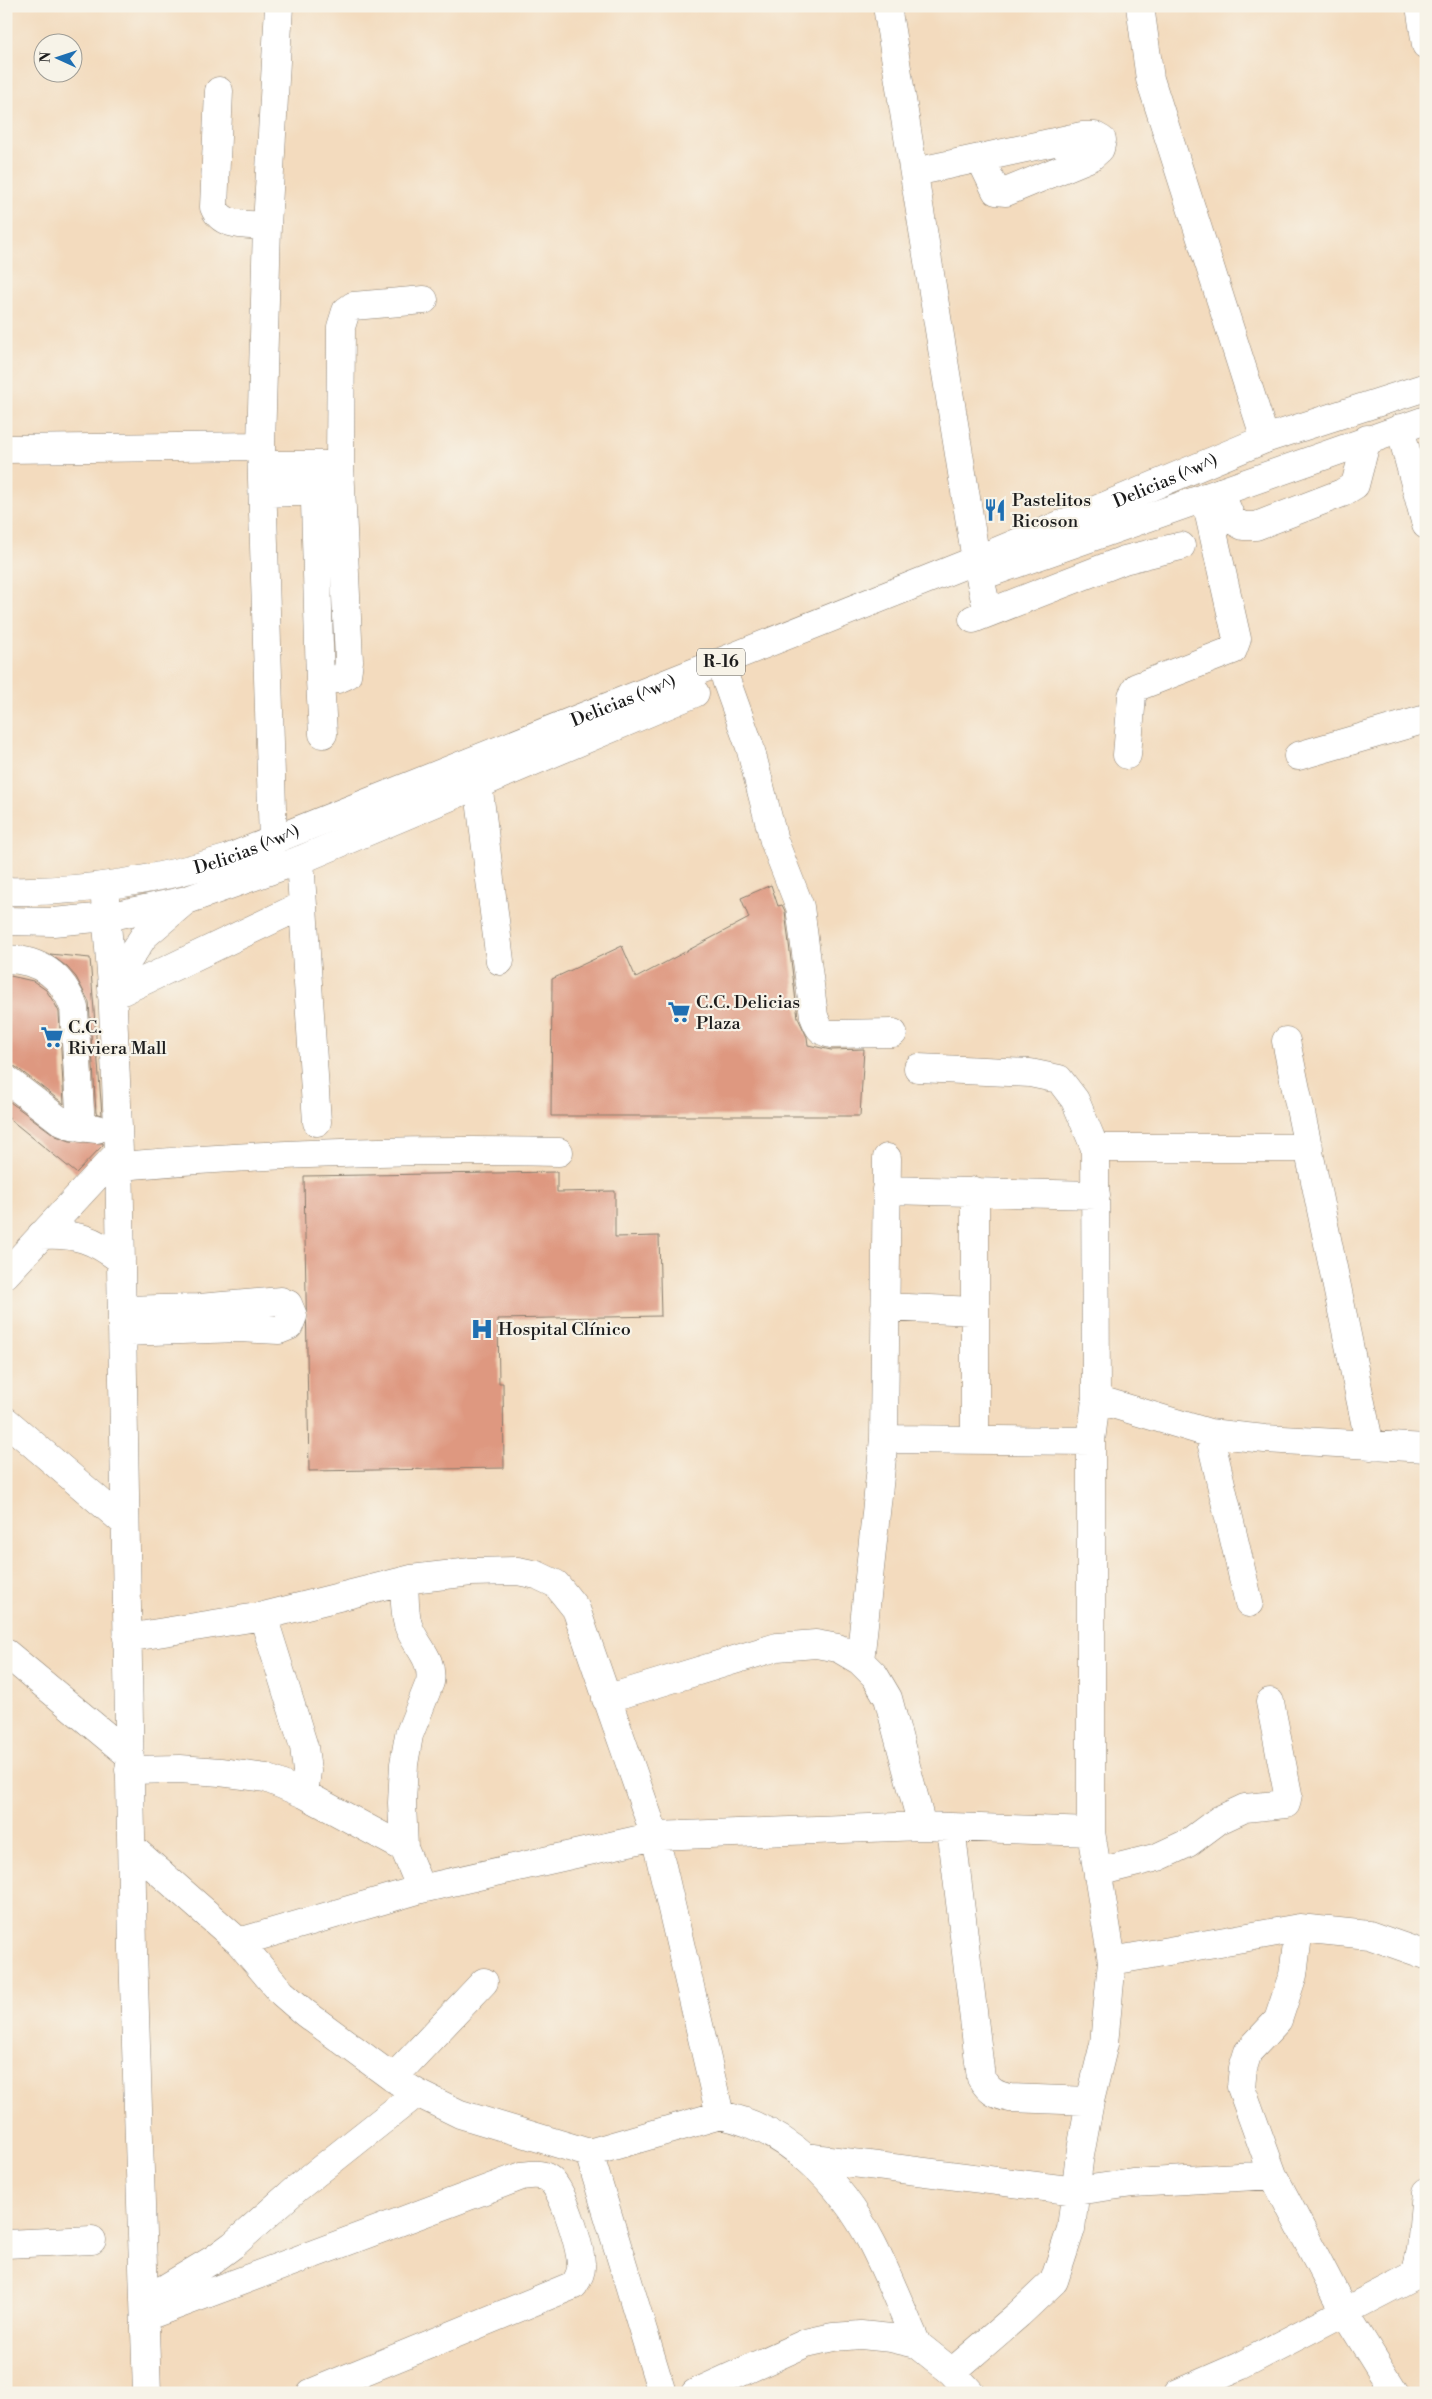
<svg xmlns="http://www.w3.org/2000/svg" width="1432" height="2399" viewBox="0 0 1432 2399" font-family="'Libre Bodoni',serif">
<rect width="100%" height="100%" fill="#f7f3e8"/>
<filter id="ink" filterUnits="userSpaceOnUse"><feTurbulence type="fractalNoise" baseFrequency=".02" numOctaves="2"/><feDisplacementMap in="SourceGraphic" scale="10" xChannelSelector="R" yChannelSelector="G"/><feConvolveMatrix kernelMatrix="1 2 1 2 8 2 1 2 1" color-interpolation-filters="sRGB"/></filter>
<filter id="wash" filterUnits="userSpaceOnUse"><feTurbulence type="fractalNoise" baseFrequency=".0096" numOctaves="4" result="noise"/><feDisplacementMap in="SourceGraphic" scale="20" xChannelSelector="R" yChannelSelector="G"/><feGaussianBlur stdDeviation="1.12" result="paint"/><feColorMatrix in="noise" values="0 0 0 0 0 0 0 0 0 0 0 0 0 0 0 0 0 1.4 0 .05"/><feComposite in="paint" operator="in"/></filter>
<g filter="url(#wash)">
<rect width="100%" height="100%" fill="#f3dbbe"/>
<g id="blocks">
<path fill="#de9880" d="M 771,885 L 778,906 L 782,905 L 785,911 L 798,1018 L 807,1037 L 808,1045 L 831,1050 L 864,1049 L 860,1116 L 551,1116 L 552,979 L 622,946 L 636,978 L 749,918 L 741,898 Z
M 50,954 L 90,958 L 102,1115 L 96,1113 L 89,1002 L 76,977 L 67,967 Z
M 6,975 L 33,981 L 46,990 L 55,1004 L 59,1012 L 64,1104 L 16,1067 L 6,1064 Z
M 6,1099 L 56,1136 L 70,1141 L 103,1143 L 103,1145 L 76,1173 L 6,1116 Z
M 557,1172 L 557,1192 L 615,1191 L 615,1237 L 659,1236 L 661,1316 L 498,1319 L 499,1383 L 503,1383 L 504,1468 L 309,1471 L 304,1176 Z"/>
</g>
</g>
<g filter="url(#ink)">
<use href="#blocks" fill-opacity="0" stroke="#887c6d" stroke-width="1"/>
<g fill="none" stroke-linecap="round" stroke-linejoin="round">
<defs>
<path id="minor" d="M 887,6 L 976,560 L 985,600 L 995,609
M 1140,6 L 1150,79 L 1265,439
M 1420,6 L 1426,45
M 219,91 L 214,207 C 222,228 248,224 267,226
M 915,172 L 1082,136 L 1095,136 L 1102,140 L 1100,149 L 1091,157 L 1006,192 L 996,191 L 980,158
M 1400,428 L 1426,525
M 6,449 L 261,446
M 262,465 L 333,465
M 314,466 L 320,680 L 338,679 L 347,675 L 349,661 L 340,465 L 341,327 L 346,311 L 353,306 L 424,300
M 1220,492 L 1232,520 L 1243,526 L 1256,526 L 1342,493 L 1355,485 L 1367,439
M 263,493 L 331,491
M 973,619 L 1124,560 L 1181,546
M 320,680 L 323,734
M 726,680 L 750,747 L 774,841 L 800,907 L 814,1016 C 818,1027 820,1032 831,1034 L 893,1033
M 1127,755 L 1132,696 L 1137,687 L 1233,650 L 1237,639 L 1205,497
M 1298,756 L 1426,719
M 478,783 L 500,961
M 273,842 L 261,446 L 267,226 L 279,6
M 300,860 L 317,1122
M 104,887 L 112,985 L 119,1152 L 133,1950 L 147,2393
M 6,959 C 41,960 63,976 74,1008 L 81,1128
M 112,996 L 303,905
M 1286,1041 L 1370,1446
M 918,1068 L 1030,1073 L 1059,1079 L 1075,1100 L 1095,1148 L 1096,1399 L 1091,1441 L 1091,1832 L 1112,1961 L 1104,2044 L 1090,2101 L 1079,2161 L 1071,2229 L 1054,2281 L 1019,2314 L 952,2372
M 6,1079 L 62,1122 L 72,1126 L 97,1129
M 1095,1148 L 1309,1148
M 120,1166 C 266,1153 412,1149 559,1152
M 886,1190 L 1096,1195
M 41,1235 C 77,1233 93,1239 121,1260
M 6,1274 L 119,1152
M 885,1307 L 975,1311
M 122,1310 L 199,1308 L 281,1301 L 288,1304 L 293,1316 L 289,1326 L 279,1330 L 239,1328 L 123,1332
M 1096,1399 L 1209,1433 L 1265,1439 L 1426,1448
M 6,1421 L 125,1523
M 1209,1433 L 1249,1603
M 884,1439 L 1091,1441
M 975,1439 L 975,1191
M 404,1581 C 405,1595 404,1611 408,1625 C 415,1646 434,1658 430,1682 L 409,1735 L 404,1764 L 402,1803 L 404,1848 L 421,1889
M 263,1616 L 304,1747 L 307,1771 L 304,1794
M 127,1638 L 263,1616 L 411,1579 L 471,1572 L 518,1571 L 537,1575 L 556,1584 L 576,1609 L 655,1836 L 720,2115
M 6,1653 L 129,1755
M 860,1661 L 884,1439 L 887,1158
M 606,1699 L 777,1647 L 816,1644 L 838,1648 L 860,1661 L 875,1676 L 888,1698 L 922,1826
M 129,1770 L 180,1769 L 220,1772 L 266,1778 L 304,1794 L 404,1848
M 951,1827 L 981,2078 C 989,2091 995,2095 1010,2098 L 1090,2101
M 131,1847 L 239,1942 L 282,1993 L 305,2013 L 393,2078 L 417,2093 L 460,2114 L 589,2153 L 662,2393
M 1098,1872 L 1158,1857 L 1188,1843 L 1219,1820 L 1245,1808 L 1286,1804 L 1288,1794 L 1270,1702
M 239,1942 L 421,1889 L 655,1836 L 922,1826 L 1091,1832
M 1112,1961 L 1299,1928 L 1369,1935 L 1426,1955
M 393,2078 L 484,1982
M 589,2153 L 720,2115 C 788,2128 842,2184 872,2243 C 889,2276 902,2311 917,2344
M 805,2157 L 1076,2191 L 1133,2183 L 1273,2175 L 1241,2087 L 1243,2068 L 1248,2052 L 1278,2020 L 1293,1975 L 1299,1928
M 1273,2175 L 1344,2311 L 1395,2393
M 6,2244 L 92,2240
M 1416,2273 L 1421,2249 L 1426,2192
M 144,2301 L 214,2259 L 233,2245 L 296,2189 L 417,2093
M 145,2317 L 522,2176 C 530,2175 540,2173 548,2178 C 563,2186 580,2247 581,2264 C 582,2272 578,2279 574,2285 L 311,2393
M 695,2393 L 806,2343 L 833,2337 L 861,2335 L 891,2338 L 917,2344 L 952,2372 L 971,2393
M 1178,2393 L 1240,2366 L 1426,2269"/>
<g id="major">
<path d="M 984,575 L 1426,420"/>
<path id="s1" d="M 6,891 C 82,893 154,881 226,859 L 976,560 L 1265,439 L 1426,387"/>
<path d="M 6,921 L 53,922 L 107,917 L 187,900 L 300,860 L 695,693"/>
<path d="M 112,985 L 144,936 L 184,902"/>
</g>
</defs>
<use href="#minor" stroke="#887c6d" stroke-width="29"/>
<use href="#major" stroke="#887c6d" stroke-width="29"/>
<use href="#minor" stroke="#fff" stroke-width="28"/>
<use href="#major" stroke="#fff" stroke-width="28"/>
</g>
</g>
<defs>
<symbol id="restaurant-bare" viewBox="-9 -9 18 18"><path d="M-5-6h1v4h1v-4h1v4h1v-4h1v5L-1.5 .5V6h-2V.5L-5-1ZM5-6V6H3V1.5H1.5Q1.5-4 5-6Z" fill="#1f6fb2" stroke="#f7f3e8" stroke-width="2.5" paint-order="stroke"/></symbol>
<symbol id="supermarket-bare" viewBox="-9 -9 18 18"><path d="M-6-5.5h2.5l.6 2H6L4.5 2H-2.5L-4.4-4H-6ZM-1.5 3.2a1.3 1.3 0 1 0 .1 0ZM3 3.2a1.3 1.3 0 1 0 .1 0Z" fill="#1f6fb2" stroke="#f7f3e8" stroke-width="2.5" paint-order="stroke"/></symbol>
<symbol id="hospital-bare" viewBox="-9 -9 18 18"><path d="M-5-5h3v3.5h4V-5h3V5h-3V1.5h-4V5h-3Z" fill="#1f6fb2" stroke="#f7f3e8" stroke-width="2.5" paint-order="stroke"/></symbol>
</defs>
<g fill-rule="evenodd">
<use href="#restaurant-bare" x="979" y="494" width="32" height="32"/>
<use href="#supermarket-bare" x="663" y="996" width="32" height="32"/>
<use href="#supermarket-bare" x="36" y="1021" width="32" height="32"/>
<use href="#hospital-bare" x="466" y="1313" width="32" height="32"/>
</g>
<g text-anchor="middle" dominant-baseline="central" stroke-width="4.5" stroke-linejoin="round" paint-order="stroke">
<rect fill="#f7f3e8" stroke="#5e5c59" stroke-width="1" x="697" y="648.5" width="48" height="27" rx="4"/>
<g font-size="16" font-weight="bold" fill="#1c1c1c">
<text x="721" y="662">R-16</text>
</g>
<g font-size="18" fill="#1c1c1c" stroke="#f7f3e8">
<text stroke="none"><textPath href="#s1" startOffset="1236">Delicias (^w^)</textPath></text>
<text stroke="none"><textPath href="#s1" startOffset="651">Delicias (^w^)</textPath></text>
<text stroke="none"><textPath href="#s1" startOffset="246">Delicias (^w^)</textPath></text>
</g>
<g font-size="18" fill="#1c1c1c" stroke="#f7f3e8" text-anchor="start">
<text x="1012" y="500">Pastelitos<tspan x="1012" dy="21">Ricoson</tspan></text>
<text x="696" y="1002">C.C. Delicias<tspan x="696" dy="21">Plaza</tspan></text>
<text x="68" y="1027">C.C.<tspan x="68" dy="21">Riviera Mall</tspan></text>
<text x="498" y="1329">Hospital Clínico</text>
</g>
</g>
<rect width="1432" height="2399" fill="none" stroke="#f7f3e8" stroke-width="25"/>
<g transform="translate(58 58) rotate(273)"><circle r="24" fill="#f7f3e8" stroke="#9f9d96"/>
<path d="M0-4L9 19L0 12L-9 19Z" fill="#1f6fb2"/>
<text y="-8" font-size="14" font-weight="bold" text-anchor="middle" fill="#1c1c1c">N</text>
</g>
</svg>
